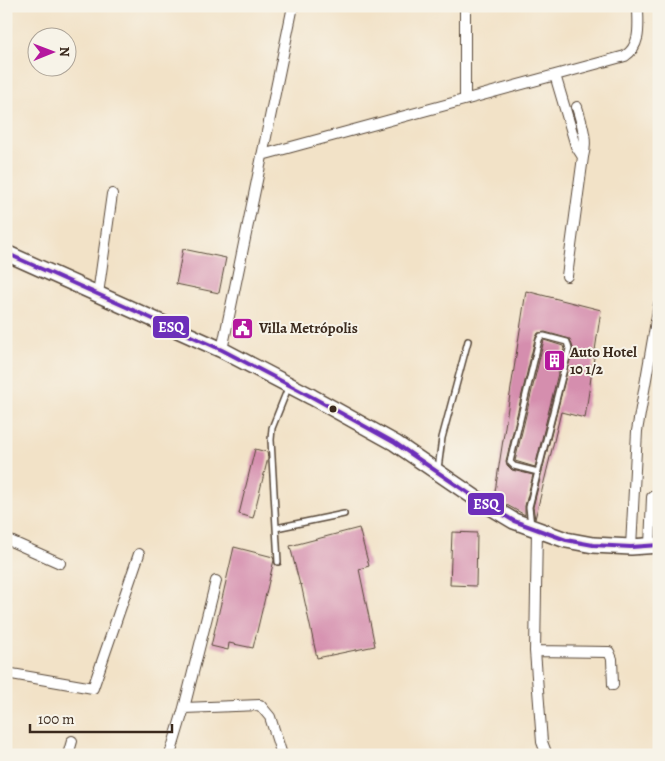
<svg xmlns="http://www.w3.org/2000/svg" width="665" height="761" viewBox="0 0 665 761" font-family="Alegreya,serif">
<rect width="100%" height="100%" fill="#f7f3e8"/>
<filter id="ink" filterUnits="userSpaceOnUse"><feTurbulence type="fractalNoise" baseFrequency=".02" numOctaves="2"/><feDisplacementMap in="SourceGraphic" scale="10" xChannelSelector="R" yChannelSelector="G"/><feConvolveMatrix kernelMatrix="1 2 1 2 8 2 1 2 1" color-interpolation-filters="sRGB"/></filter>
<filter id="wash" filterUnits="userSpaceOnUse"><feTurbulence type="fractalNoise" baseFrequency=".0096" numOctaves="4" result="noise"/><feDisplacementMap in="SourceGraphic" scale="20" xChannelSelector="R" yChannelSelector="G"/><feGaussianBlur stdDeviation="1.12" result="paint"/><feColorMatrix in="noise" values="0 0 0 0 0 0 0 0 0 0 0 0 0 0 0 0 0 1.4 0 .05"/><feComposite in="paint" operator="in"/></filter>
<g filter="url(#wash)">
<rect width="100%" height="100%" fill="#f2e2c7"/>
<g id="blocks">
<path fill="#d58eae" d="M 183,249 L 226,258 L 219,293 L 176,284 Z
M 526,291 L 601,310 L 585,418 L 561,412 L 535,519 L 533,507 L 573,348 L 570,339 L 545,332 L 538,333 L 535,339 L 506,461 L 507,465 L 512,470 L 533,475 L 525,506 L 525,515 L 494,498 Z
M 544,340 L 563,346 L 564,349 L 535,467 L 515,461 Z
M 255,449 L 267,452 L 268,458 L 253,518 L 239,514 Z
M 359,528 L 369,566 L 359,569 L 375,646 L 317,658 L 301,584 L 300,585 L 290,546 Z
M 452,532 L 477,533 L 476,586 L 450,585 Z
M 234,547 L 273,557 L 274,560 L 253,648 L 229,643 L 228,650 L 211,646 Z"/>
</g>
</g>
<g filter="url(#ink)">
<use href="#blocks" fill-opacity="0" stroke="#564637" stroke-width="1"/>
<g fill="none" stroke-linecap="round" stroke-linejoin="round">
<defs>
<path id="lane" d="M 438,469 L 442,438 L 468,341
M 531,526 L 529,507 L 569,349 L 567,342 L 544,336 L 541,336 L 539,340 L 510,462 L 514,466 L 538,472
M 276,528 L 344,514
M 278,562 L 271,440 L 272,428 L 288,388"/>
<path id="street" d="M 555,75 L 576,146 L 583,157 L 567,276
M 465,99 L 465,6
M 577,107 C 582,124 588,140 583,157
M 262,155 L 625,56 C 642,45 638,24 638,6
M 98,294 L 112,194
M 222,350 L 293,6
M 537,530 L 535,651 L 542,742 L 547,755
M 6,539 L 60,563
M 650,546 L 652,497 L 659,493
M 631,547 L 637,431 L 659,304
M 535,651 L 609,652 L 612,659 L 613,685
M 6,673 L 93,688 L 139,554
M 184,708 L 260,705 L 270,717 L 282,755
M 68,755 L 72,741
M 170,755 L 184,708 L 216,581"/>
<path id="secondary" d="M 6,253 L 222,350 L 312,397 L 395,443 L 474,497 L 514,521 L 566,540 L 593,545 L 631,547 L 659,545"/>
</defs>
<use href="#lane" stroke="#564637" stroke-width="8"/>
<use href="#street" stroke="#564637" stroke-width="12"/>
<use href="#secondary" stroke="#564637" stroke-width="18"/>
<use href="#lane" stroke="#fff" stroke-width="5"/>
<use href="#street" stroke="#fff" stroke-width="10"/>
<use href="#secondary" stroke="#fff" stroke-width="15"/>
<defs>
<path id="bus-1" d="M 6,253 L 222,350 L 312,397 L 395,443 L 474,497 L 514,521 L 566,540 L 593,545 L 631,547 L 659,545"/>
</defs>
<use href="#bus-1" stroke="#f7f3e8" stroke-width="8"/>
<use href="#bus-1" stroke="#6d2fba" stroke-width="4"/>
</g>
</g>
<defs>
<symbol id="civic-square" viewBox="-11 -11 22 22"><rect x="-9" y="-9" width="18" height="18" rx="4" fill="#b5179e" stroke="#f7f3e8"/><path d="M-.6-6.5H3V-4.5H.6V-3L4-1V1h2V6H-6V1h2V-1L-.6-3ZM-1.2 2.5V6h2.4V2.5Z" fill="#fff"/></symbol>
<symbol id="building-square" viewBox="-11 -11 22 22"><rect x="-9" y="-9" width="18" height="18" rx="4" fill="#b5179e" stroke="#f7f3e8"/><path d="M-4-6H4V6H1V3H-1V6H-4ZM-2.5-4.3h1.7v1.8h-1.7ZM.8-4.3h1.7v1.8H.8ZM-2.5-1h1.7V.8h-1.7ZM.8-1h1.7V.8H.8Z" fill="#fff"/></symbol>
</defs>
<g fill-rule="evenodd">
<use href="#civic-square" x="230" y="316" width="25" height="25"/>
<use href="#building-square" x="542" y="348" width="25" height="25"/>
</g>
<circle fill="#3b2a1e" stroke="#f7f3e8" stroke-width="2" cx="333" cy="409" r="4.5"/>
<g text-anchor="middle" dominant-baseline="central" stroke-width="4" stroke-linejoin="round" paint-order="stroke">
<g font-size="15" font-weight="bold" fill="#3b2a1e" stroke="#f7f3e8" text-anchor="start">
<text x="259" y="328">Villa Metrópolis</text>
<text x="570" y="352">Auto Hotel<tspan x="570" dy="17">10 1/2</tspan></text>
</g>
</g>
<g stroke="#f7f3e8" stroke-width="2">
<rect x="152" y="315" width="38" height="24" rx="5" fill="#6d2fba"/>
<rect x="467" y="492" width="38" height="24" rx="5" fill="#6d2fba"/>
</g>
<g font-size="14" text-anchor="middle" font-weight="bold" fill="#fff">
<text x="171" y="332">ESQ</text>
<text x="486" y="509">ESQ</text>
</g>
<rect width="665" height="761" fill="none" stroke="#f7f3e8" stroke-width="25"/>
<g transform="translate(52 52) rotate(89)"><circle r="24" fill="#f7f3e8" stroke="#aca397"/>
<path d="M0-4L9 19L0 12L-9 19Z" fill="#b5179e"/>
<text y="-8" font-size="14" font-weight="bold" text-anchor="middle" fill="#3b2a1e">N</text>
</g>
<path d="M30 724v8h142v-8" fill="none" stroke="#3b2a1e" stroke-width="2.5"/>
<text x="38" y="724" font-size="15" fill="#3b2a1e" stroke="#f7f3e8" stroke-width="4" paint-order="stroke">100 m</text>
</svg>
